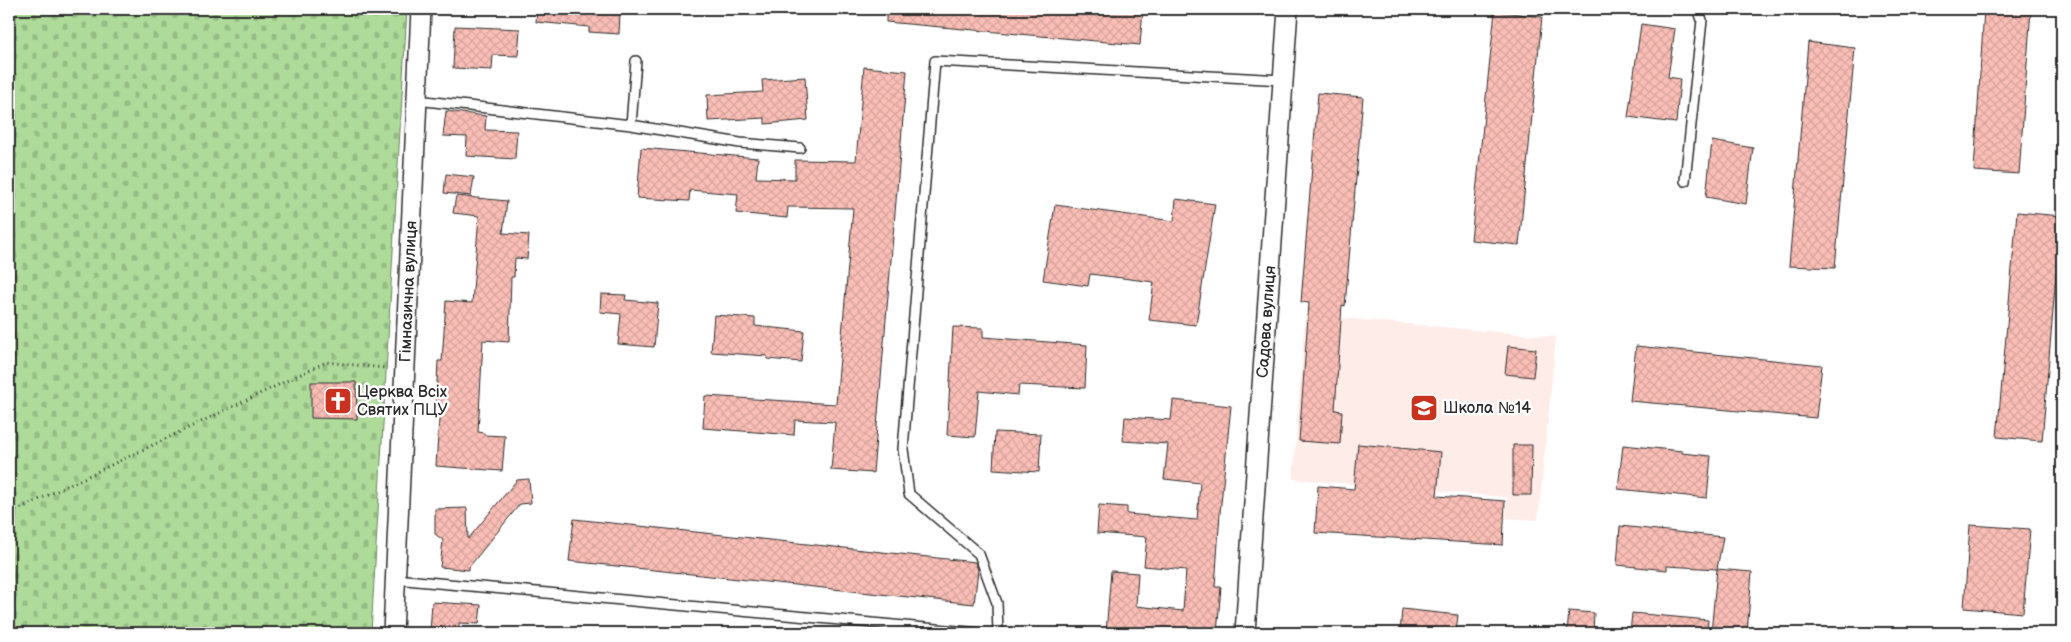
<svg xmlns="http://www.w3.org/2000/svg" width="2071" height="642" viewBox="0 0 2071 642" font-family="'Balsamiq Sans',sans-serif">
<defs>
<pattern id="cemetery-stones" width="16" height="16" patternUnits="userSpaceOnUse" patternTransform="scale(1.25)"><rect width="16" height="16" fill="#aedb9a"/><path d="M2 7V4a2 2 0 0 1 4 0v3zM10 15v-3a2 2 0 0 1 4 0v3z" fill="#96bc85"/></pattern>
<pattern id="building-cross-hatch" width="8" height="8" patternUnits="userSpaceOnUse" patternTransform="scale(1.25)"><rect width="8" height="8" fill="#fabeb6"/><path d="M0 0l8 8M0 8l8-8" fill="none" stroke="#d6a39d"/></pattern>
</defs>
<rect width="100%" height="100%" fill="#fff"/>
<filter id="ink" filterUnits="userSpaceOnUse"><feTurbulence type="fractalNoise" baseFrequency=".02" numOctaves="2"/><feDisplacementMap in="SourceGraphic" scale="10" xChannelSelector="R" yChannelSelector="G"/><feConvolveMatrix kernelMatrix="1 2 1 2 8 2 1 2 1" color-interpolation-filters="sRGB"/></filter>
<g filter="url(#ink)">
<path fill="#feece9" d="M 1305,315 L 1556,337 L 1538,520 L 1506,518 L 1507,497 L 1293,479 Z"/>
<path fill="url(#cemetery-stones)" stroke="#6c8362" d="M 9,9 L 407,9 L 371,633 L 9,633 Z"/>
<path fill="url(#building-cross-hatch)" stroke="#2b2b2b" d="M 537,9 L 612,9 L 611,13 L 620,13 L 619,34 L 589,32 L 589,27 L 536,22 Z
M 886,9 L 1143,9 L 1140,45 L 886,22 Z
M 1984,9 L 2031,9 L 2019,174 L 1974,171 Z
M 1495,11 L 1542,17 L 1519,245 L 1471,240 Z
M 1641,24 L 1675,29 L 1668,77 L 1680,79 L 1676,123 L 1628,117 Z
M 455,26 L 520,29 L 518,56 L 493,55 L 492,70 L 453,68 Z
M 1808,42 L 1855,48 L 1835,268 L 1789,266 Z
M 864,67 L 907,71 L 873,473 L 831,470 L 835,422 L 795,420 L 794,435 L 703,428 L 705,396 L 836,404 L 853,208 L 788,207 L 787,218 L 736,213 L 738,194 L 690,190 L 689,201 L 637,198 L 641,148 L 758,158 L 756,178 L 795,179 L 795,160 L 856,161 Z
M 805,77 L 808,120 L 765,124 L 765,118 L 708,121 L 707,95 L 763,92 L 762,80 Z
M 1318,93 L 1363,97 L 1345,306 L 1342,305 L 1335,410 L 1342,411 L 1340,444 L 1299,441 L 1309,303 L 1301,302 Z
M 446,111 L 486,116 L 485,130 L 517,131 L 515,159 L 466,156 L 467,137 L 443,136 Z
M 1712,141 L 1753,148 L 1746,204 L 1706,197 Z
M 446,174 L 474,177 L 471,196 L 444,193 Z
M 456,196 L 507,201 L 503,233 L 529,235 L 527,259 L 515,258 L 514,277 L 511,277 L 509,342 L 483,340 L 478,432 L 484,433 L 484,435 L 505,436 L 502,471 L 436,466 L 440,404 L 436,404 L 438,361 L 442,361 L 446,301 L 472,303 L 479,216 L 453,213 Z
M 1176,199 L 1215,204 L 1196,325 L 1149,320 L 1154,282 L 1090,274 L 1088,286 L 1043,280 L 1055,205 L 1174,221 Z
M 2017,212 L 2061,216 L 2042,441 L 1997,437 Z
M 601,294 L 626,295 L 625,300 L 658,303 L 654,347 L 618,344 L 621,314 L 600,312 Z
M 714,315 L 755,318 L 755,326 L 804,331 L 801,362 L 767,359 L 767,356 L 711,352 Z
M 953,327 L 983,328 L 983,337 L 1087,345 L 1085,388 L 1019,385 L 1018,395 L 979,391 L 975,437 L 947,435 Z
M 1508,346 L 1536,349 L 1533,377 L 1505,374 Z
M 1636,346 L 1822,365 L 1816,418 L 1630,401 Z
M 311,382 L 356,382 L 357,419 L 311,418 Z
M 1173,400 L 1231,406 L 1220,513 L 1215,587 L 1221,587 L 1217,633 L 1106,633 L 1111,571 L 1138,573 L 1136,606 L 1183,611 L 1186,570 L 1144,566 L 1147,537 L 1097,533 L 1099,505 L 1127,507 L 1127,514 L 1197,520 L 1200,483 L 1164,479 L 1168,444 L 1123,441 L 1125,417 L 1171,420 Z
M 995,432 L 1041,434 L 1039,472 L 993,469 Z
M 1358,444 L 1441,452 L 1437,496 L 1505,501 L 1503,545 L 1315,533 L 1318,486 L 1354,489 Z
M 1513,445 L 1532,445 L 1531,495 L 1513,495 Z
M 1623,445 L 1682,451 L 1682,453 L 1711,456 L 1707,498 L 1618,489 Z
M 529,479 L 531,503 L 520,504 L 469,567 L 469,570 L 440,567 L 443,540 L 435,534 L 435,509 L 467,508 L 468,539 L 517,480 Z
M 574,519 L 975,562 L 978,570 L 974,604 L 569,561 Z
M 1970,525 L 2030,529 L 2023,613 L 1964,608 Z
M 1620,526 L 1723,537 L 1717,569 L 1667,566 L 1667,570 L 1617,565 Z
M 1717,569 L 1752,572 L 1747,633 L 1711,633 Z
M 432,602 L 481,605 L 479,624 L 459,623 L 459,633 L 430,633 Z
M 1402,609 L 1458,615 L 1456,633 L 1400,633 Z
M 1569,611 L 1594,613 L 1593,633 L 1567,633 Z
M 1632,613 L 1708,620 L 1707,633 L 1630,633 Z"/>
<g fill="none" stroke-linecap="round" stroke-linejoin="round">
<defs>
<path id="service" d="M 417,100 L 631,125 L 740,143 L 800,148
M 631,125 L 636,61
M 1685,181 L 1702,20 L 1698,9
M 395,579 L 980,633
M 998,633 L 997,603 L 979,554 L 909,494 L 903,449 L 935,61 L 1284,80"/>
<g id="minor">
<path id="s1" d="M 393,633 L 421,9"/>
<path id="s2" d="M 1245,633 L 1288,9"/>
</g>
</defs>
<use href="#service" stroke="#2b2b2b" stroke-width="12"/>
<use href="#minor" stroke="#2b2b2b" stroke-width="22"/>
<path stroke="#2b2b2b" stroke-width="3" stroke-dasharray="1 4" stroke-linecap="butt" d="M 9,517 L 13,512 L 326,362 L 385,368"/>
<use href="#service" stroke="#fff" stroke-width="9"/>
<use href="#minor" stroke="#fff" stroke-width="19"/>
</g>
</g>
<defs>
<symbol id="church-square" viewBox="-11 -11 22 22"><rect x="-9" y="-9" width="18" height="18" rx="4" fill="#c8321e" stroke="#fff"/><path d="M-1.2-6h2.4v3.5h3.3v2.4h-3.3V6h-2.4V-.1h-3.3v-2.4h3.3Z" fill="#fff"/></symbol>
<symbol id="school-square" viewBox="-11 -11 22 22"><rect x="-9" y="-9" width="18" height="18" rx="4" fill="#c8321e" stroke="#fff"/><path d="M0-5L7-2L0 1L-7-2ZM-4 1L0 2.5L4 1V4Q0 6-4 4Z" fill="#fff"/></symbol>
</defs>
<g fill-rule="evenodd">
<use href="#church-square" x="322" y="385" width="32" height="32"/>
<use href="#school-square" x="1408" y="392" width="32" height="32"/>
</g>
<g text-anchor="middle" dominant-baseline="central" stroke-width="5" stroke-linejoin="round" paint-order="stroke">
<g font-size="16" fill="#2b2b2b" stroke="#fff">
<text stroke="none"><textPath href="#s1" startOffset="342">Гімназична вулиця</textPath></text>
<text stroke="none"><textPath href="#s2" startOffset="312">Садова вулиця</textPath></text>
</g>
<g font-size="16" fill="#2b2b2b" stroke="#fff" text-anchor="start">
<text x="357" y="392">Церква Всіх<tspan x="357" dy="18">Святих ПЦУ</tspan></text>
<text x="1443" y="408">Школа №14</text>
</g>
</g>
<rect width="2071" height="642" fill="none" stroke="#fff" stroke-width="30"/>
<rect x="15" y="15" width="2041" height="612" fill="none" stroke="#2b2b2b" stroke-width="2" filter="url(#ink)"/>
</svg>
